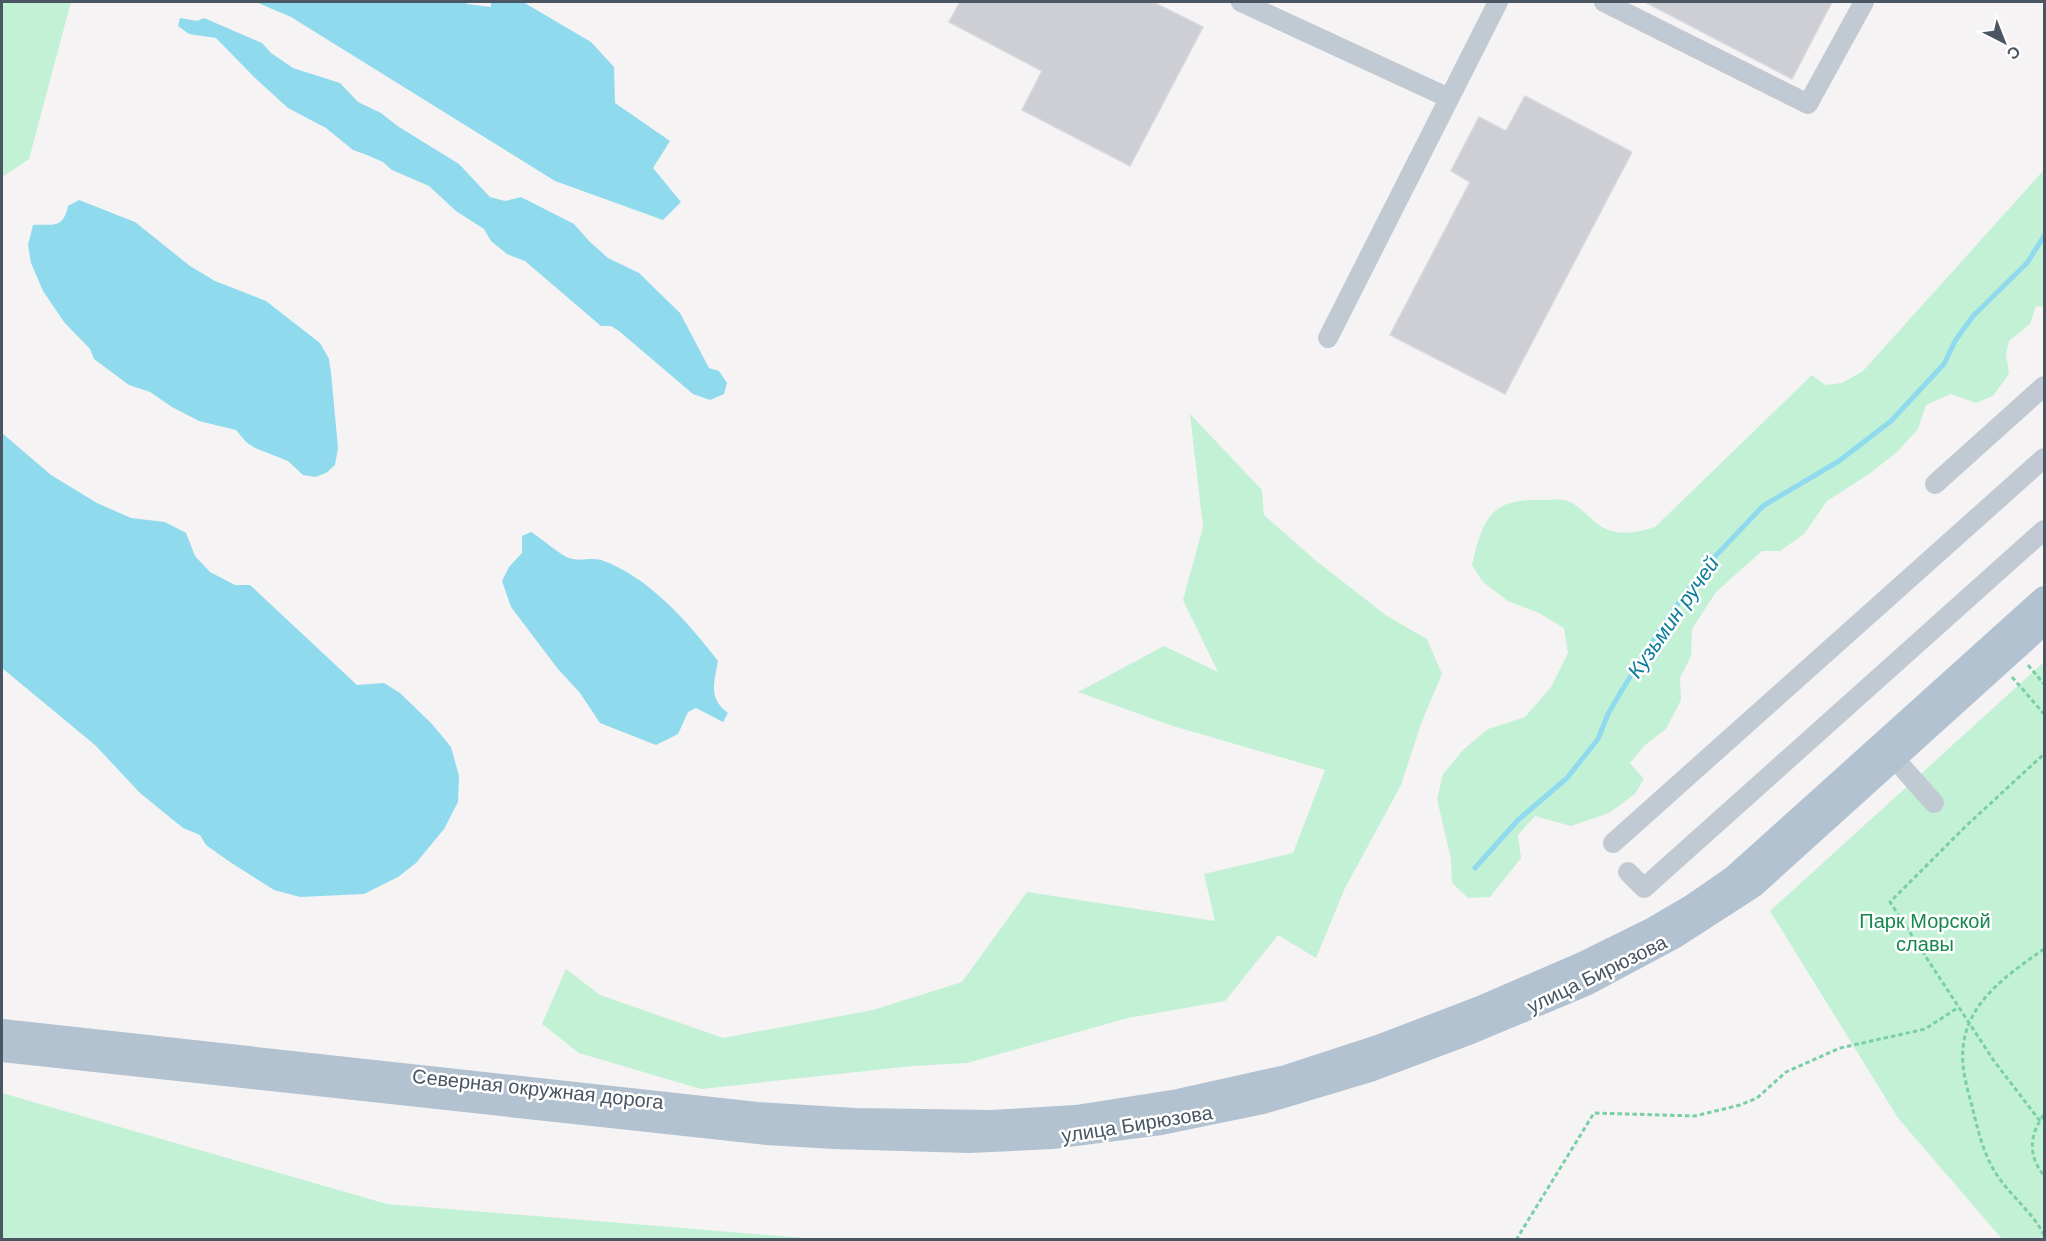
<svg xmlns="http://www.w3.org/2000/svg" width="2046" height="1241" viewBox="0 0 2046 1241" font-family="Arial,sans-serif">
<rect width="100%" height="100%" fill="#f5f3f3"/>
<path fill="#c3f1d5" d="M 2,2 L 71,2 L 29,159 L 2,177 Z
M 2044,170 L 2044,307 L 2036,306 L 2030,324 L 2009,341 L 2006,354 L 2009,374 L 1993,396 L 1976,403 L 1951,394 L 1926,405 L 1918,429 L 1897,452 L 1869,474 L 1827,501 L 1804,534 L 1780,551 L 1762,551 L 1716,592 L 1692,629 L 1691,656 L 1680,678 L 1681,700 L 1666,729 L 1645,745 L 1630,763 L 1644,779 L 1635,794 L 1609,813 L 1571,826 L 1535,816 L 1518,835 L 1521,858 L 1490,897 L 1468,898 L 1452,883 L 1451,859 L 1437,799 L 1443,774 L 1464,749 L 1488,729 L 1525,717 L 1551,687 L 1568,653 L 1564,628 L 1539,613 L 1508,601 L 1483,582 L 1472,565 C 1483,519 1490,498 1542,500 C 1551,500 1562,498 1570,502 C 1583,508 1595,525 1606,529 C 1623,536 1639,532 1655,527 L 1812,375 L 1825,385 L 1842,383 L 1863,371 Z
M 1190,414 L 1262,490 L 1264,515 L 1315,560 L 1387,616 L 1427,639 L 1442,674 L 1422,721 L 1401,785 L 1345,888 L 1316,958 L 1278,935 L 1225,1001 L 1128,1018 L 967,1063 L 912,1066 L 701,1089 L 579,1053 L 542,1024 L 566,969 L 600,995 L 723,1038 L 873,1010 L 962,982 L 1027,892 L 1215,921 L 1204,874 L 1293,853 L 1325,770 L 1173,726 L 1078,692 L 1164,646 L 1218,672 L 1183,600 L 1203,527 Z
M 2044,662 L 2044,1239 L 2002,1239 L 1898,1118 L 1770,911 Z
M 2,1093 L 387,1204 L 817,1239 L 2,1239 Z"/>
<path fill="#90daee" d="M 256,2 L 467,2 L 467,4 L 491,7 L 491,2 L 523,2 L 591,42 L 614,67 L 615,103 L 670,141 L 653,168 L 681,202 L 663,220 L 555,181 L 291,17 Z
M 180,18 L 197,21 L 204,18 L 262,43 L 271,53 L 293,68 L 340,83 L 358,102 L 381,113 L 399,127 L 459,164 L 490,197 L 505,201 L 521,197 L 574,224 L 589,241 L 608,258 L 639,273 L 680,313 L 709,368 L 719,371 L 727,383 L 724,394 L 710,400 L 693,394 L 619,331 L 611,326 L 601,326 L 525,261 L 507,254 L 491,241 L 484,229 L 456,211 L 429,186 L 392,170 L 383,162 L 367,155 L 353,150 L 326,128 L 288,108 L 253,76 L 216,38 L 189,34 L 178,26 Z
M 79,200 L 135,222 L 190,266 L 215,281 L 266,301 L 320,343 L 329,359 L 331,373 L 338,448 L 335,465 L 326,473 L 315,477 L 303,475 L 288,461 L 255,448 L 246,442 L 236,430 L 199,421 L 172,407 L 150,392 L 129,385 L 94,359 L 90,349 L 64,322 L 43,291 L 31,263 L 28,245 L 33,225 C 54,224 63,229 68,206 Z
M 2,433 L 51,475 L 97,503 L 131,518 L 165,522 L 186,533 L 195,556 L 210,572 L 235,585 L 250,585 L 357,685 L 384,683 L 400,693 L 432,724 L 451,747 L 459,776 L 458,802 L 444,829 L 416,863 L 398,877 L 364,894 L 300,897 L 274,890 L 230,862 L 206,845 L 200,835 L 183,828 L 140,793 L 95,745 L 2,668 Z
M 531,532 C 541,538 560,555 569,558 C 579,562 591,557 601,560 C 648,576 689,623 718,661 C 714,683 708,698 728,713 L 723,722 L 696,708 L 688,712 L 678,734 L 656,745 L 600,723 L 580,693 L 558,669 L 511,607 L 502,581 L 509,567 L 522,553 L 522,536 Z"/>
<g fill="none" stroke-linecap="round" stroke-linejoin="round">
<path stroke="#90daee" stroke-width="5" d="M 1475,868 L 1518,820 L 1567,778 L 1598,739 L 1608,714 L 1622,690 L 1667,619 L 1705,567 L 1763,506 L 1839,461 L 1891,421 L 1944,364 L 1955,341 L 1973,316 L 2027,263 L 2044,236"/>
</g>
<path fill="#cdcfd5" stroke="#d7d9de" stroke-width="1.5" d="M 960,2 L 1153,2 L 1203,27 L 1130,166 L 1022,110 L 1042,71 L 949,22 Z
M 1645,2 L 1832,2 L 1792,79 Z
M 1525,96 L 1632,152 L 1505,394 L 1390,335 L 1470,182 L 1451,171 L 1479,117 L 1506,131 Z"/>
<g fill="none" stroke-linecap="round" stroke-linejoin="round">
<path stroke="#7ad0a6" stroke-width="3" stroke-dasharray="4.5 3" stroke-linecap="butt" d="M 2028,665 L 2044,684
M 2012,677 L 2044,714
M 2044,949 C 2010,973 1967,1001 1963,1048 C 1961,1067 1967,1088 1972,1106 C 1978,1131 1984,1157 1999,1178 C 2013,1198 2033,1213 2044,1235
M 2044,1115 C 2029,1134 2028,1157 2044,1175
M 2040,1121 L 1994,1061 L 1890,902 L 1966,826 L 2044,754
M 1516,1240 L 1594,1113 L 1695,1116 L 1740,1105 L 1757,1098 L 1786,1072 L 1840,1048 L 1925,1029 L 1959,1007"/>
<path stroke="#c1cad2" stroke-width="20" d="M 1241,2 L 1449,98
M 1604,2 L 1808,104 L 1864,2
M 1328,338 L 1498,2
M 1935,484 L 2044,386
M 1895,759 L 1934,803
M 1613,843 L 2044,458
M 1628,872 L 1644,888 L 2044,530"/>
<path stroke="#b3c2d1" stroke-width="24" d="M 2,1031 L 757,1114 L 855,1120 L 991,1122 L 1076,1117 L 1178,1101 L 1286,1077 L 1378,1047 L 1480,1008 L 1582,964 L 1651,930 L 1692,906 L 1734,877 L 2044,598
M 2,1050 L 602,1115 L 767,1133 L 834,1137 L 969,1141 L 1052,1137 L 1161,1123 L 1263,1102 L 1370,1070 L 1471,1032 L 1586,984 L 1674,937 L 1753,886 L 2044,623"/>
</g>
<g text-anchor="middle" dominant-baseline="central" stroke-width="5" stroke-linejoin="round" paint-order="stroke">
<g font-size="20" fill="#17864f" stroke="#fff">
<text x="1925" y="921">Парк Морской<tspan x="1925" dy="23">славы</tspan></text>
</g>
<g font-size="20" fill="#4a5661" stroke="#fff">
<text transform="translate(1597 974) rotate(-26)">улица Бирюзова</text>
<text transform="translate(538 1089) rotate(6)">Северная окружная дорога</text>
<text transform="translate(1137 1124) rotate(-9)">улица Бирюзова</text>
</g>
<g font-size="21" font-style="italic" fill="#0c7c9b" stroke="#fff">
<text transform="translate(1673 617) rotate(-55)">Кузьмин ручей</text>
</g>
</g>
<rect width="2046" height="1241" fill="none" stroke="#4a5661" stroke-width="6"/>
<g transform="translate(2004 42) rotate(138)" stroke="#ffffff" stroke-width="4.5" paint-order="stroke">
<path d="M0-4.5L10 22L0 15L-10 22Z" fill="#4a5661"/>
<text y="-9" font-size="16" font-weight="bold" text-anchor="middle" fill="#4a5661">С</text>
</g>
</svg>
